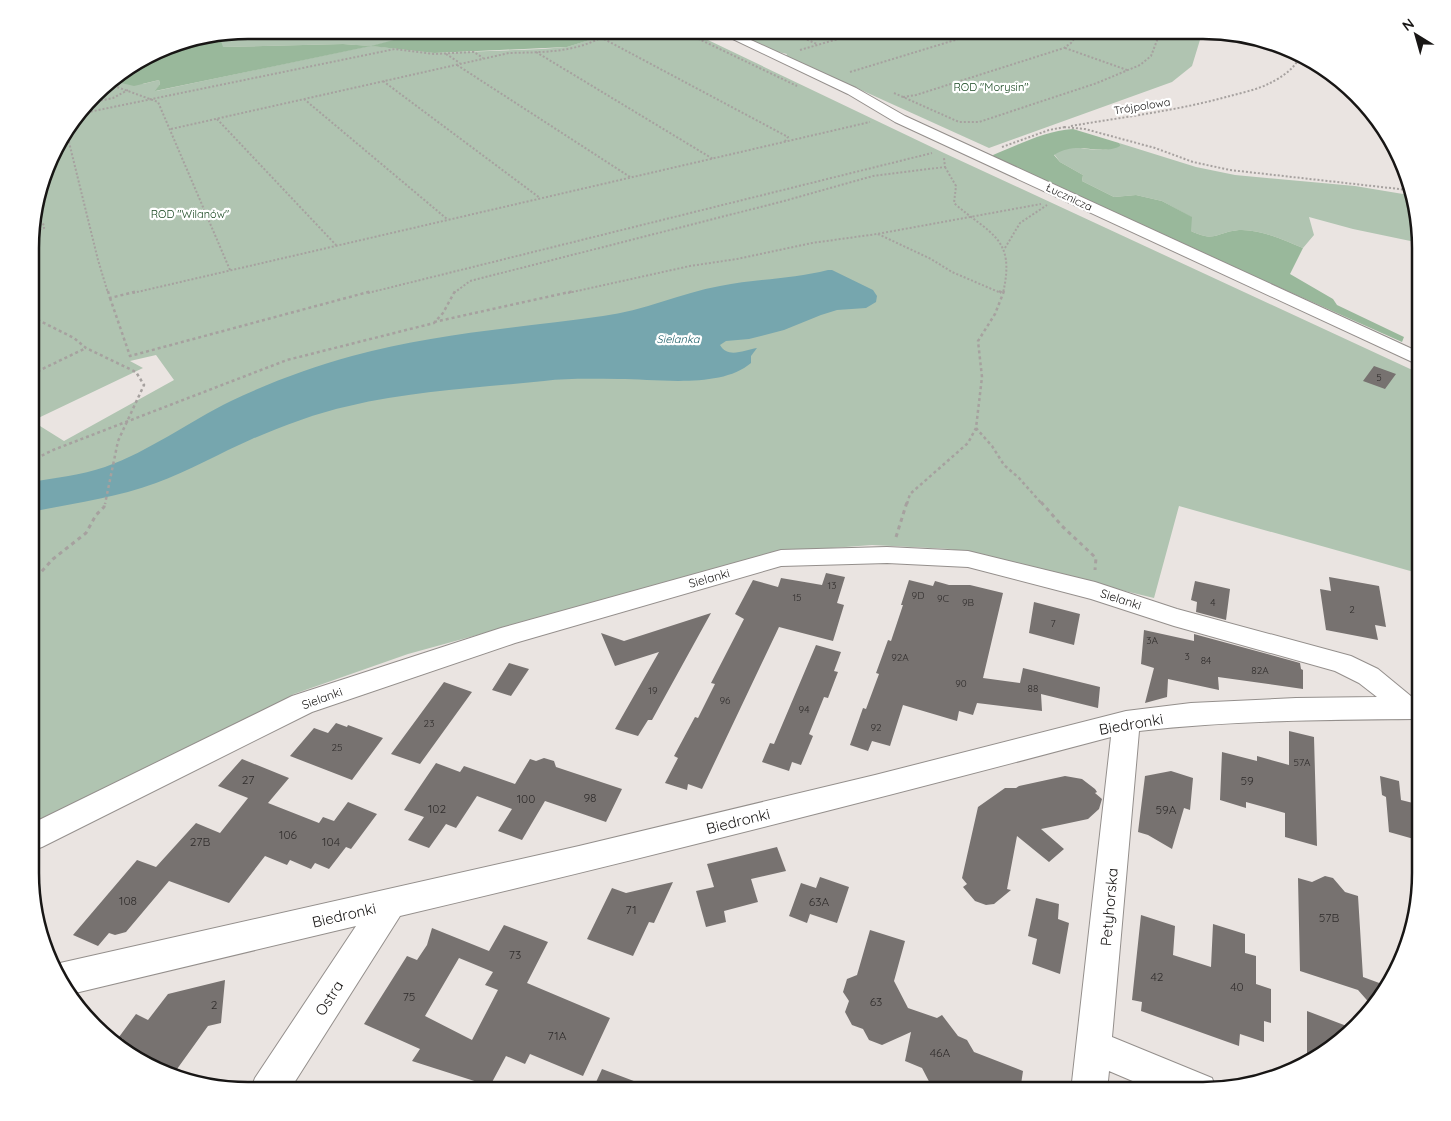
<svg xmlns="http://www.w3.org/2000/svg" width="1451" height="1121" viewBox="0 0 1451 1121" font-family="Quicksand,sans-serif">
<rect width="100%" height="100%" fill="#eae4e1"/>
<path fill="#b0c4b1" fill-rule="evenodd" d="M 247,30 L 454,30 C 427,37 400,38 373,46 L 434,53 L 541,49 L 567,47 L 595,38 L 588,30 L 687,30 L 944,153 L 1421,374 L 1421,574 L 1179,506 L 1154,598 L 950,549 L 872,545 L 778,552 L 408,654 L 294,694 L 216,738 L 31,826 L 32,219 L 59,139 L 104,84 L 125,72 L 134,74 L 121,78 L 143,84 L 159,80 L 160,84 L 156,91 L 369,46 L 343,44 L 222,47 L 219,35 ZM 156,355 L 174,380 L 64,441 L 32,421 L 143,368 L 130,361 Z
M 730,30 L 1203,30 L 1192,66 L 1172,82 L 989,148 L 786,56 L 787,54 L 778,52 Z
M 1119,143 L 1196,167 L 1235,175 L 1355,186 L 1409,195 L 1420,243 L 1353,229 L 1309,217 L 1314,235 L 1303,248 C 1283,240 1261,229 1239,230 C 1216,232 1216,243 1191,231 L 1191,217 L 1162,201 L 1136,195 L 1114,197 L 1082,181 L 1083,175 L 1060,162 L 1054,154 C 1073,143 1081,150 1101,150 C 1107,150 1115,147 1121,146 Z"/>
<path fill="#99b89b" d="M 454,30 L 588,30 L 596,38 L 567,47 L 434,53 L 371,46 L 155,91 L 160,84 L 159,80 L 134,86 L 117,82 L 121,78 L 134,74 L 125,72 L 177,42 L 219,35 L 223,47 L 343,44 L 371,46 L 405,37 L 430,36 Z
M 1073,129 L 1119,143 L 1121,146 C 1097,157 1080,139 1054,155 L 1060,162 L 1083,175 L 1082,181 L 1114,197 L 1136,195 L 1162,201 L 1192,217 L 1191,231 C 1216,243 1216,232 1239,230 C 1261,229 1283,240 1303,248 L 1290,274 L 1333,299 L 1337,305 L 1404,337 L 1402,342 L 1002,164 L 994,158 L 993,155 L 1000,152 C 1024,142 1047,131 1073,129 Z"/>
<path fill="#76a6ae" d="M 828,270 L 832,270 L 873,290 L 877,296 L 876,302 L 866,308 L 837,310 L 821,315 L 784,330 L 749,339 L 726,341 L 720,345 C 728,359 744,350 757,348 L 751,356 L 751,363 C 721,389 657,379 619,379 C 594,379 568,378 544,381 C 479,388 412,391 349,406 C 316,413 283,426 252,439 C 220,453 189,471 156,483 C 116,498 73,503 31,512 L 31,482 C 56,478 81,475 105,467 C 150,451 188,422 231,401 C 269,383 311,367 352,356 C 435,333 519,328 603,316 C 643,311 681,293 720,286 C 756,279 792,279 828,270 Z"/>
<path fill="#777270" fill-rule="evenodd" d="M 1374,366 L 1396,374 L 1385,389 L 1363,381 Z
M 826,573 L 845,577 L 837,603 L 844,605 L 833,641 L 779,627 L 702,789 L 688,784 L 687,790 L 665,783 L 678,758 L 674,756 L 695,717 L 698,718 L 715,684 L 711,683 L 744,619 L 735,614 L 753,580 L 778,587 L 781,578 L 822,585 Z
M 1329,577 L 1379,586 L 1386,627 L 1375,625 L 1378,640 L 1326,630 L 1320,589 L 1331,591 Z
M 909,580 L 933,586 L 935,581 L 949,585 L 970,585 L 1003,593 L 983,678 L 1020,683 L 1023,668 L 1100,687 L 1098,708 L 1041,694 L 1042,711 L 977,703 L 973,715 L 959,711 L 957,721 L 903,705 L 890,746 L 872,741 L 868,751 L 850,745 L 863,708 L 866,709 L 879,674 L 876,673 L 888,640 L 891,641 L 903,605 L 901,605 Z
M 1195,581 L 1230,589 L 1226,620 L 1196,612 L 1197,602 L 1191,600 Z
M 1034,602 L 1080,614 L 1074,645 L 1029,633 Z
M 711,613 L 652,720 L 648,720 L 638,736 L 615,729 L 659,652 L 615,666 L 601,633 L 624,641 Z
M 1144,630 L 1194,641 L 1194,634 L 1300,663 L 1301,669 L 1303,670 L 1303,689 L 1218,677 L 1219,690 L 1168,679 L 1167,697 L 1145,703 L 1154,668 L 1141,664 Z
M 816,645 L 841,652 L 834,671 L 838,672 L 828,698 L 824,697 L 809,734 L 813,736 L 801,765 L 792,762 L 789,771 L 762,762 L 770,743 L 774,744 Z
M 509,663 L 529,669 L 511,696 L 492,690 Z
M 444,682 L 472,692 L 420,764 L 391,754 Z
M 336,723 L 347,727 L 348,725 L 383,738 L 352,780 L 290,756 L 314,728 L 328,733 Z
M 1289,731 L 1314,737 L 1317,846 L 1285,837 L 1285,813 L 1246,802 L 1246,808 L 1220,800 L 1222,752 L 1257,761 L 1257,756 L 1289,765 Z
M 544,758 L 554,761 L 556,767 L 622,789 L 606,822 L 545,801 L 522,840 L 498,831 L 512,809 L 477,796 L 456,828 L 446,824 L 429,848 L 408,840 L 424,817 L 404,810 L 436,763 L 460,772 L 464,766 L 515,784 L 530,759 L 536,761 Z
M 242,759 L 289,778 L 268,803 L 319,823 L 323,817 L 334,821 L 348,802 L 377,814 L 351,849 L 346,847 L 329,869 L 315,863 L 311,869 L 290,860 L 287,865 L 265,856 L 229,903 L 169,881 L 126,932 L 115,935 L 109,933 L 98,946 L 73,935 L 137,860 L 156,867 L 196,823 L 220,833 L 248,798 L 218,786 Z
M 1171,771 L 1193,778 L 1190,810 L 1184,808 L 1172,849 L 1148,835 L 1138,832 L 1145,776 Z
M 1065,776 L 1082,779 L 1095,789 L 1097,792 L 1095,793 L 1102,799 L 1099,809 L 1088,819 L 1041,829 L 1064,849 L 1049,862 L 1017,836 L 1007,889 L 1011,890 L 994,904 L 986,905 L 975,901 L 963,887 L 967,884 L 962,878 L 978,807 L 1005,788 L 1016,788 L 1019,786 Z
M 1380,776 L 1399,781 L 1401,800 L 1421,805 L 1421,841 L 1389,832 L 1386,797 L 1382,795 Z
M 777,847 L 786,871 L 751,879 L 758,902 L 724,911 L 726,922 L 706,927 L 696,891 L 714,887 L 707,864 Z
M 1325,876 L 1333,878 L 1345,892 L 1358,896 L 1363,977 L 1382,984 L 1382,993 L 1373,1007 L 1358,990 L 1300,971 L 1298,878 L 1312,882 Z
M 820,877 L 849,887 L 837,923 L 810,914 L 807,923 L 789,916 L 801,883 L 816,888 Z
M 673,882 L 654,923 L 649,922 L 633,956 L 587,939 L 612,888 L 626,893 Z
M 1036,898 L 1059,904 L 1058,919 L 1069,923 L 1060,974 L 1032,964 L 1037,939 L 1028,936 Z
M 1141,915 L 1175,926 L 1173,955 L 1211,967 L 1213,924 L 1245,934 L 1245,953 L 1256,956 L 1256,984 L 1271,989 L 1271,1023 L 1264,1021 L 1264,1042 L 1240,1034 L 1239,1046 L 1141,1011 L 1142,1002 L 1132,1000 Z
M 504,925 L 548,942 L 527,983 L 610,1018 L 583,1076 L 530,1054 L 525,1064 L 506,1056 L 490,1086 L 412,1061 L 420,1049 L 364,1024 L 407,956 L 417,960 L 427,945 L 432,928 L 489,951 ZM 459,958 L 493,972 L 485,985 L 498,990 L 472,1040 L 425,1016 Z
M 870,930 L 905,941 L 894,981 L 908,1008 L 937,1018 L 942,1015 L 958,1036 L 967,1040 L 974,1052 L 1023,1071 L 1020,1091 L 934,1091 L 922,1068 L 905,1061 L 911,1032 L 882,1045 L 869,1040 L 863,1029 L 852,1025 L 845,1012 L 849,1001 L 843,992 L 847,979 L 857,975 Z
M 225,980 L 221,1023 L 208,1026 L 172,1076 L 164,1075 L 118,1046 L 123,1039 L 119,1037 L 136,1014 L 148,1020 L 168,994 Z
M 1307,1011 L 1352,1028 L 1307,1060 Z
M 602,1069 L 655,1089 L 655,1091 L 592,1091 Z"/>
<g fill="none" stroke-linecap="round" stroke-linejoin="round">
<defs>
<path id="minor" d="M 714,30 L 729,30 L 856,88 L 905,116 L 1421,353 L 1421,366 L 895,122 L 848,94 Z
M 887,547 L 968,551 L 1095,582 L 1177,609 L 1351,656 L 1378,669 L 1412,697 L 1421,699 L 1421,717 L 1414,719 C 1322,720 1230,720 1139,731 L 1112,1037 L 1212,1078 L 1216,1089 L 1204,1091 L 1156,1091 L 1109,1071 L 1107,1091 L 1071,1091 L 1111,737 C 874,800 638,860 400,916 L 289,1091 L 250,1091 L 255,1078 L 356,926 L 71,994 L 53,970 L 52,967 L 60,963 L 579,846 L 875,775 L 1126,711 L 1191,703 L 1296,698 L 1377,697 L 1359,683 L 1335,671 L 1174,626 L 1091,599 L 968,567 L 887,563 L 781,566 L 515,643 L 312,712 L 42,847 L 31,851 L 31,824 L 292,696 L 501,628 L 781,550 Z"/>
</defs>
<use href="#minor" stroke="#948f8c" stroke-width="2"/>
<path stroke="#a6a19f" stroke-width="2" stroke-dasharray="2 2" stroke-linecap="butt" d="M 633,30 L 642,33 L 657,30
M 680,30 L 797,86
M 785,30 L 817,44
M 604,39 L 788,137 L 785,141
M 1065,48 L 1127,70
M 800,50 L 869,30
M 536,52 L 713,159
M 446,54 L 460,63
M 457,65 L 630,177
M 850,72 L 988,30
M 383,81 L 540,198
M 106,83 L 158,102 L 230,270
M 894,93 L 959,122 L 979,122 L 1097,83 L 1140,65 L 1151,56 L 1161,30
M 903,97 L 916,95 L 1064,48 L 1071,43 L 1080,30
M 304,99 L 447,219
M 89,103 L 113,98 L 128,90
M 79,114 L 395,49 L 434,54 L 474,52 L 483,58
M 217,119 L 336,245
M 1071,126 C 1123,117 1175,111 1226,97 C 1240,93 1257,90 1270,83 C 1281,78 1297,67 1300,55
M 1064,127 L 1085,129 L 1155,148 L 1193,162 L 1230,170 L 1408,190
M 171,129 L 509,53 C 546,52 582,53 613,30
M 66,130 L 98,260 L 108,293
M 1002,147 L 1049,130 L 1065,127
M 945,167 L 956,186 L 954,203 C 990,235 1016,237 1003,293
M 32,233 L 44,228 L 44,225 L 33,214
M 878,234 L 931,259 L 952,272 L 1001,293
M 1005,248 L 1020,223 L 1047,205
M 133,293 L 870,122
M 368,293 L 932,153
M 454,293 L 470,281 L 784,201 L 873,176 L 945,167 L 944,158
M 568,293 L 690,266 L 737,259 L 812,243 L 877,234 L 1041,204"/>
<path stroke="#a6a19f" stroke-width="2.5" stroke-dasharray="3 3" stroke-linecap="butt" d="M 108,291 L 110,298 L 138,291
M 999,291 L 1004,294
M 1004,291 L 995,314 L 978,341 L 982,377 L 976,428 L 992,446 L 1004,465 L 1019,478 L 1042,504
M 110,298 L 130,356 L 372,291
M 32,317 L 74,338 L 86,348 L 136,372 L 144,385 L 118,441 L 105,504
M 434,322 L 574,291
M 32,374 L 86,348
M 31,461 L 53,450 L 287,360 L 434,323 L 443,313 L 455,291
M 907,504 L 910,494 L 968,443 L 976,428"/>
<path stroke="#a6a19f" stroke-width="3" stroke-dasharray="4 4" stroke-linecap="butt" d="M 1041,502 L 1062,526 L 1096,558 L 1095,570
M 896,537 L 907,502
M 31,583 L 53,559 L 86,533 L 96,515 L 104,507 L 105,502"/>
<use href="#minor" fill="#fff" fill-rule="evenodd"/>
</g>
<g text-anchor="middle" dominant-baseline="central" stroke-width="4.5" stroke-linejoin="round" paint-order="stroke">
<g font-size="10" fill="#302d2c">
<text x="1379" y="377">5</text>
<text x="832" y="585">13</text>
<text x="918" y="595">9D</text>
<text x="797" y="597">15</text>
<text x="943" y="598">9C</text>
<text x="968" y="602">9B</text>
<text x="1213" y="602">4</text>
<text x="1352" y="609">2</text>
<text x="1053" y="623">7</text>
<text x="1152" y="640">3A</text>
<text x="1187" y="656">3</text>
<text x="900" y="657">92A</text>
<text x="1206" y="660">84</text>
<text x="1260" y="670">82A</text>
<text x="961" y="683">90</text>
<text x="1033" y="688">88</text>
<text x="653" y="690">19</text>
<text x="725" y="700">96</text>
<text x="804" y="709">94</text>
<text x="429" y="723">23</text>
<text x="876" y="727">92</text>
<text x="337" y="747">25</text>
<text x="1302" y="762">57A</text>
</g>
<g font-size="11" fill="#184720" stroke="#fff">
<text x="991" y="87">ROD "Morysin"</text>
<text x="190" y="214">ROD "Wilanów"</text>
</g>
<g font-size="11" fill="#181615" stroke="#fff">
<text transform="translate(1142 106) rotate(-9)">Trójpolowa</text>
<text transform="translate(1069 197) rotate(25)">Łucznicza</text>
</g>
<g font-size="11" font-style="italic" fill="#195c66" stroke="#fff">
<text x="678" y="339">Sielanka</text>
</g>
<g font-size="12" fill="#181615" stroke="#fff">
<text transform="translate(709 578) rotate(-16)">Sielanki</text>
<text transform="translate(1121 599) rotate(18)">Sielanki</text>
<text transform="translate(322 698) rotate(-20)">Sielanki</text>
</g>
<g font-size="12" fill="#302d2c">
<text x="248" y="779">27</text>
<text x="1247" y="780">59</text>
<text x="590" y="797">98</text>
<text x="526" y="798">100</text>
<text x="437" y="808">102</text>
<text x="1166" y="809">59A</text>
<text x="288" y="834">106</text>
<text x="200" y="841">27B</text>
<text x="331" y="841">104</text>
<text x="128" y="900">108</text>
<text x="819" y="901">63A</text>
<text x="631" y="909">71</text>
<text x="1329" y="917">57B</text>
<text x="515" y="954">73</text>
<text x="1157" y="976">42</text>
<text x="1237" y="986">40</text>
<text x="409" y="996">75</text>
<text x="876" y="1001">63</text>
<text x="214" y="1004">2</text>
<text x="557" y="1035">71A</text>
<text x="940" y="1052">46A</text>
</g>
<g font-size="15" fill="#181615" stroke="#fff">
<text transform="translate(1131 724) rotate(-10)">Biedronki</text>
<text transform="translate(738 821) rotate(-14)">Biedronki</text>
<text transform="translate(1109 907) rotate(-85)">Petyhorska</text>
<text transform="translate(344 915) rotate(-13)">Biedronki</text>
<text transform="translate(329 998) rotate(-57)">Ostra</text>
</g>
</g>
<path d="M0 0H1451V1121H0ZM248 39H1203A209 209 0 0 1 1412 248V873A209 209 0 0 1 1203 1082H248A209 209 0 0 1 39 873V248A209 209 0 0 1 248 39Z" fill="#fff" fill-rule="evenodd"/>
<path fill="none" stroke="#181615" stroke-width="2.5" d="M248 39H1203A209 209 0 0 1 1412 248V873A209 209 0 0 1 1203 1082H248A209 209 0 0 1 39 873V248A209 209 0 0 1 248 39Z"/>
<g transform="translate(1416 35) rotate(323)" stroke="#ffffff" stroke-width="4" paint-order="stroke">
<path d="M0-4L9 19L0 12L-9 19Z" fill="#181615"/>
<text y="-8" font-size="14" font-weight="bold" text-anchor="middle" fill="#181615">N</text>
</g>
</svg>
